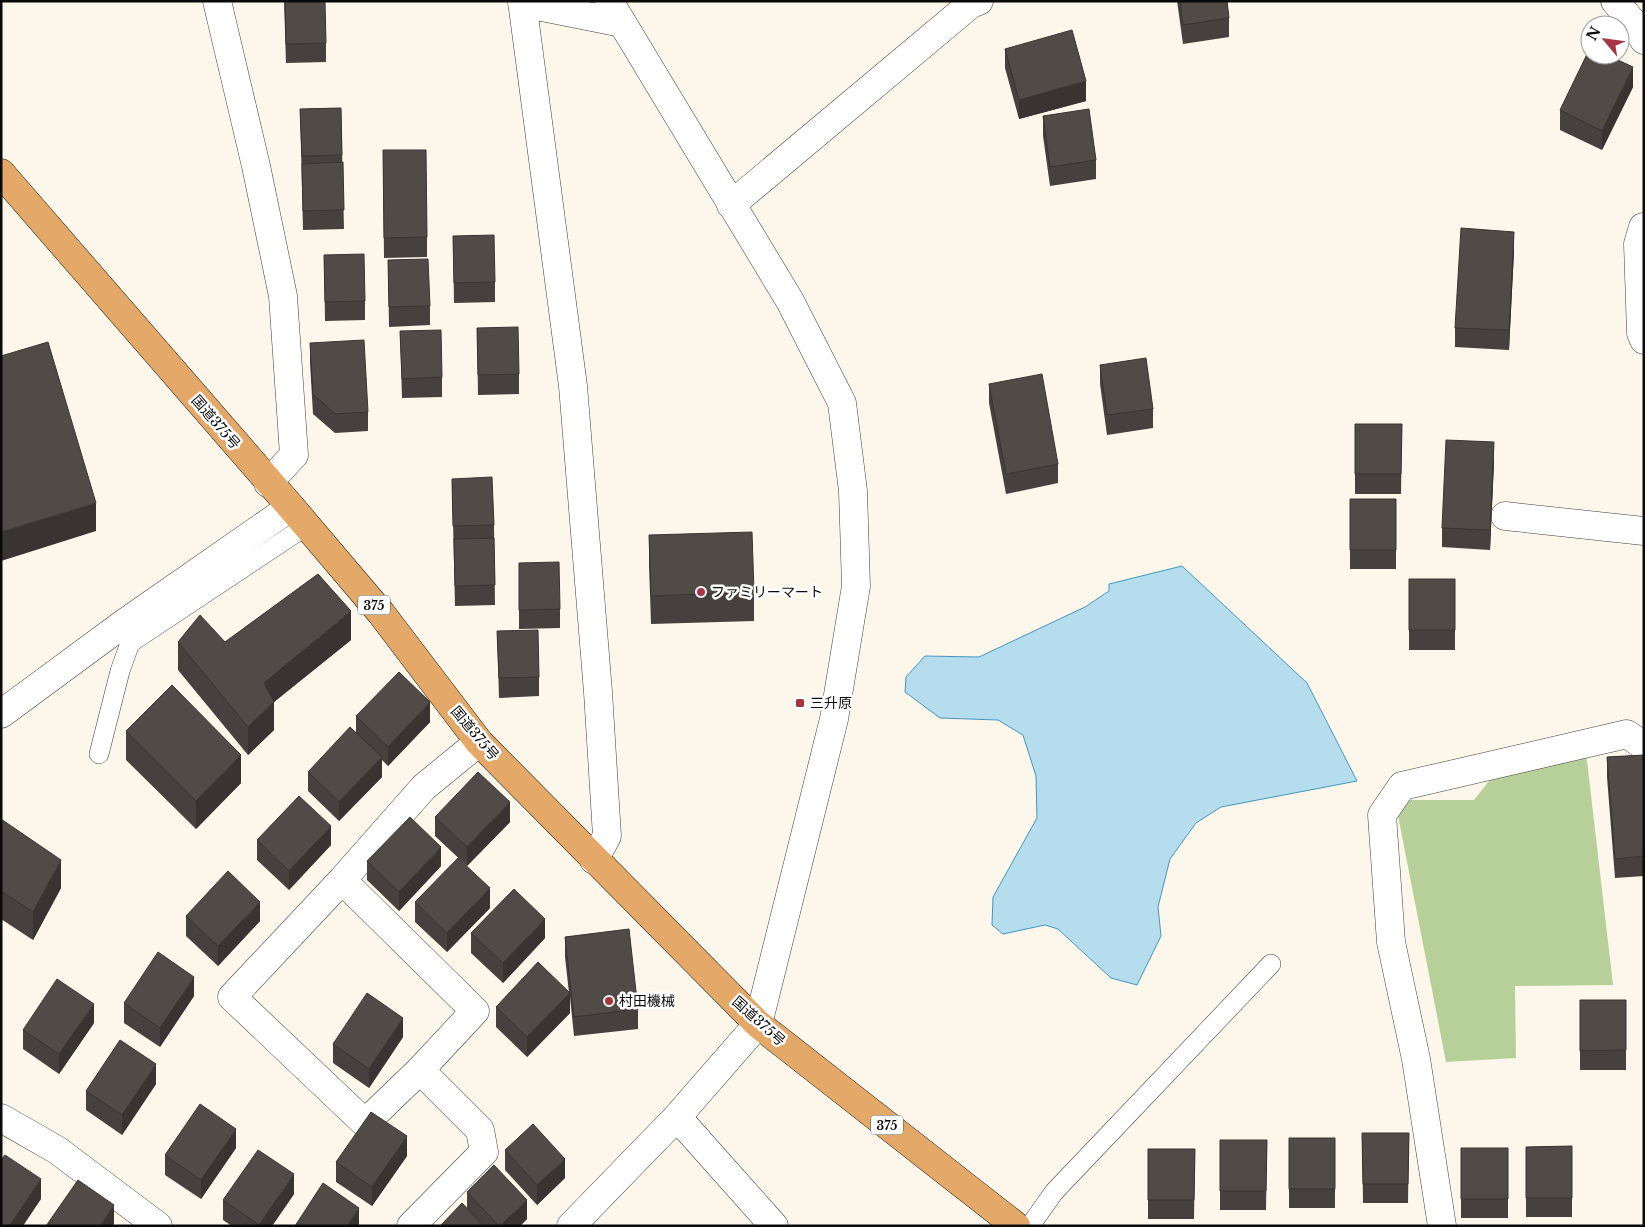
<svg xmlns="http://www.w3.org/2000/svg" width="1645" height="1227" viewBox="0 0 1645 1227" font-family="'Libre Baskerville','Noto Sans JP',serif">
<rect width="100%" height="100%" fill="#fcf7ea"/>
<path fill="#b7d09a" d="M 1585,743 L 1613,985 L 1515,986 L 1516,1058 L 1446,1062 L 1395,800 L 1474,800 L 1515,748 Z"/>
<path fill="#b5dded" stroke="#4596bb" d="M 1182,566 L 1307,683 L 1357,781 L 1221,807 L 1196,823 L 1170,859 L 1158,907 L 1161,936 L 1137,985 L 1111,978 L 1058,929 L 1045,925 L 1003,934 L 992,925 L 993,897 L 1037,818 L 1036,776 L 1023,735 L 998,720 L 940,718 L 905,692 L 906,677 L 925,656 L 979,657 L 1085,607 L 1109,591 L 1109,584 Z"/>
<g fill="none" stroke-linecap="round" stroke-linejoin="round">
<defs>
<path id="service" d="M 99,754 L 120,671 L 130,643 L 306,526
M 1030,1226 L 1054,1192 L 1271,964"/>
<path id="minor" d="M 217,1 L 256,166 L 283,296 L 294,455 L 268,483
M 522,1 L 573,386 L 598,692 L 607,836 L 594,860
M 1615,1 L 1634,24 L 1644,40
M 522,3 L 622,23
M 731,205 L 971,4 L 979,1
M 1643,227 L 1638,244 L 1641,333 L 1644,340
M 1505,516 L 1644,531
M 1,714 L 123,624 L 291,507
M 342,880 L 475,1011 L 420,1070 L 365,1123 L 232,997 L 342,880 L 424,787 L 479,742
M 677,1117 L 774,1226
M 1,1118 L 57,1150 L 158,1226
M 411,1226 L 484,1152 L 480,1130 L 420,1070
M 1442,1226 L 1416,1059 L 1391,942 L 1382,815 L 1402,786 L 1627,734 L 1644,746"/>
<path id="tertiary" d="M 571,1226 L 677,1117 L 758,1024 L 834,719 L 856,586 L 853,491 L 842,403 L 790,301 L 609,1"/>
<path id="trunk" d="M 1,173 L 291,507 L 381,613 L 479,742 L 758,1024 L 1016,1226"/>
</defs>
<use href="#service" stroke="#3d3d3d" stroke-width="20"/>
<use href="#minor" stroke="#3d3d3d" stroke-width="29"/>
<use href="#tertiary" stroke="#3d3d3d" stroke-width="29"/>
<use href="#trunk" stroke="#1b1b1b" stroke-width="29"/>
<use href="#service" stroke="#fff" stroke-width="19"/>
<use href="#minor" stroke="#fff" stroke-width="28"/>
<use href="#tertiary" stroke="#fff" stroke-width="28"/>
<use href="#trunk" stroke="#e4a968" stroke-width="28"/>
</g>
<path fill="#46403e" d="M 284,1 L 326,43 L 326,62 L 286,63 Z
M 1177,1 L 1227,1 L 1229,18 L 1229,37 L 1183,44 Z
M 1005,49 L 1086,101 L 1019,119 L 1005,68 Z
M 1633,87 L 1602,150 L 1560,130 L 1560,110 Z
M 341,108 L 344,229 L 303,230 L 300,109 Z
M 1043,116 L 1096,160 L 1096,179 L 1050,186 L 1043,136 Z
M 383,150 L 427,237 L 427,257 L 384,258 Z
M 453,236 L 495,282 L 495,302 L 454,303 Z
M 1514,251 L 1509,350 L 1455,347 L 1455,328 Z
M 324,255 L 365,301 L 365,320 L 325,321 Z
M 388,260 L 430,306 L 430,325 L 389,327 Z
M 477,328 L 519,374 L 519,394 L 478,395 Z
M 400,331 L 442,377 L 442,397 L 402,398 Z
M 310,343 L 368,412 L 368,431 L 335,433 L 313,414 L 310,363 Z
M 1100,365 L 1153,409 L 1153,428 L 1107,435 L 1100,384 Z
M 989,384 L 1058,464 L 1058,483 L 1006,494 L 989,403 Z
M 1355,424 L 1402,424 L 1401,494 L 1355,494 Z
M 1494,462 L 1490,550 L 1442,547 L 1442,528 Z
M 452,479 L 494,525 L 495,605 L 455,606 Z
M 1350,499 L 1396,499 L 1396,569 L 1350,569 Z
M 649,535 L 754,592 L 754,621 L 651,624 L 649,564 Z
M 519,563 L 560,609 L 560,628 L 519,629 Z
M 1409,579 L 1455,579 L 1455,650 L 1409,650 Z
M 497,631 L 539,677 L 539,696 L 499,698 Z
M 351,640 L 274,702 L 274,730 L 248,755 L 178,670 L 178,642 Z
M 356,716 L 430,722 L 388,766 L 382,760 L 382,777 L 339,821 L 308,791 L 308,772 L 356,733 Z
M 126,731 L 241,783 L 196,829 L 126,760 Z
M 1644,755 L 1644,876 L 1615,878 L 1607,777 L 1607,757 Z
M 435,817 L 510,822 L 467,866 L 435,836 Z
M 1,819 L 61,888 L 33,940 L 1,919 Z
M 257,840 L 331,845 L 289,890 L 257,860 Z
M 367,861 L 441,866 L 399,911 L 367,880 Z
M 415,902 L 490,908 L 447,952 L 415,922 Z
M 186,916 L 260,921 L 218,966 L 186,936 Z
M 471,933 L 545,938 L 503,983 L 471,953 Z
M 565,937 L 638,1009 L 638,1029 L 574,1036 L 570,997 L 570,1013 L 527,1057 L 496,1027 L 496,1007 L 569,993 L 565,957 Z
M 194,996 L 160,1047 L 124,1023 L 124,1003 Z
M 1580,1000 L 1626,1000 L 1626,1070 L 1580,1070 Z
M 94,1023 L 59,1074 L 23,1049 L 23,1030 Z
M 403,1037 L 369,1088 L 333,1063 L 333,1044 Z
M 156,1084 L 122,1135 L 86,1110 L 86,1091 Z
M 1362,1133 L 1409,1133 L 1408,1203 L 1363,1203 Z
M 1289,1138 L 1335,1138 L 1335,1208 L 1289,1208 Z
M 1220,1140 L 1267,1140 L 1266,1210 L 1220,1210 Z
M 1572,1146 L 1572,1217 L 1526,1217 L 1526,1147 Z
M 236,1148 L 201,1199 L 165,1175 L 165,1155 Z
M 1461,1148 L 1508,1148 L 1508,1218 L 1461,1218 Z
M 1148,1149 L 1195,1149 L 1194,1219 L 1148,1219 Z
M 505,1150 L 565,1178 L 537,1205 L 505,1170 Z
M 407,1156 L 372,1206 L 336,1182 L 336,1162 Z
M 467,1192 L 527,1219 L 520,1226 L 440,1226 L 467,1208 Z
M 294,1194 L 272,1226 L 232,1226 L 223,1220 L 223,1200 Z"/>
<path fill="#393432" d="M 1633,67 L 1633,87 L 1602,150 L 1602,131 Z
M 1086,81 L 1086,101 L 1019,119 L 1019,100 Z
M 1514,232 L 1514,251 L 1509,350 L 1509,330 Z
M 1494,442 L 1494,462 L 1490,550 L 1490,530 Z
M 96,503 L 96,531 L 1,561 L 1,532 Z
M 351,611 L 351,640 L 274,702 L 274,730 L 248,755 L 248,727 L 264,683 Z
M 430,702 L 430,722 L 388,766 L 388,747 Z
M 241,755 L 241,783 L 196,829 L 196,801 Z
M 382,757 L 382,777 L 339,821 L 339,802 Z
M 510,802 L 510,822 L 467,866 L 467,847 Z
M 331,826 L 331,845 L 289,890 L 289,871 Z
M 441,847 L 441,866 L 399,911 L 399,892 Z
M 61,860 L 61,888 L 33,940 L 33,912 Z
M 490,888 L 490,908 L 447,952 L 447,933 Z
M 260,902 L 260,921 L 218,966 L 218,946 Z
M 545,919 L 545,938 L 503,983 L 503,963 Z
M 194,977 L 194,996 L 160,1047 L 160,1028 Z
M 570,993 L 570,1013 L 527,1057 L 527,1037 Z
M 94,1004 L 94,1023 L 59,1074 L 59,1054 Z
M 403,1018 L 403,1037 L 369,1088 L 369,1069 Z
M 156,1064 L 156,1084 L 122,1135 L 122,1115 Z
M 236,1129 L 236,1148 L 201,1199 L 201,1180 Z
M 407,1136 L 407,1156 L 372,1206 L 372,1187 Z
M 565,1159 L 565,1178 L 537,1205 L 537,1185 Z
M 294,1174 L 294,1194 L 272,1226 L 259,1226 Z
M 41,1179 L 41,1199 L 23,1226 L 9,1226 Z
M 527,1200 L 527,1219 L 520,1226 L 500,1226 Z
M 114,1205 L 114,1224 L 113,1226 L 100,1226 Z
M 359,1208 L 359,1226 L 347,1226 Z"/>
<path fill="#514b48" stroke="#393432" d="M 285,1 L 325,1 L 326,43 L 286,44 Z
M 1180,1 L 1227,1 L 1229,18 L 1183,25 Z
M 1072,30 L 1086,81 L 1019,100 L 1005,49 Z
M 1590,48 L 1590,55 L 1607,55 L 1633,67 L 1602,131 L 1560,110 Z
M 341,108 L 342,155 L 302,156 L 300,109 Z
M 1089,109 L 1096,160 L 1050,167 L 1043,116 Z
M 383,150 L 426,150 L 427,237 L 384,238 Z
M 343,162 L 344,210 L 303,211 L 302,164 Z
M 1461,228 L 1514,232 L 1509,330 L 1455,328 Z
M 494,235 L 495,282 L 454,283 L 453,236 Z
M 364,254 L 365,301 L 325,302 L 324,255 Z
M 428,259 L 430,306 L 389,307 L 388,260 Z
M 518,327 L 519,374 L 478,375 L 477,328 Z
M 441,330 L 442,377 L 402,379 L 400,331 Z
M 364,340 L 368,412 L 335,414 L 313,394 L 310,343 Z
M 48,342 L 96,503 L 1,532 L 1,356 Z
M 1146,358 L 1153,409 L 1107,415 L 1100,365 Z
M 1042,374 L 1058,464 L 1006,474 L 989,384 Z
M 1355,424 L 1402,424 L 1401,474 L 1355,474 Z
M 1446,440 L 1494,442 L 1490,530 L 1442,528 Z
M 492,477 L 494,525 L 453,526 L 452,479 Z
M 1350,499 L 1396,499 L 1396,550 L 1350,550 Z
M 752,532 L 754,592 L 651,596 L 649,535 Z
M 494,538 L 495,585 L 455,586 L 454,539 Z
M 559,562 L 560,609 L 519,610 L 519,563 Z
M 318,574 L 351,611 L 264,683 L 274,702 L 248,727 L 178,642 L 200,615 L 225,642 Z
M 1409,579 L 1455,579 L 1455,630 L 1409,630 Z
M 538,630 L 539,677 L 499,678 L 497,631 Z
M 399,672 L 430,702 L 388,747 L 356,716 Z
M 172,685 L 241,755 L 196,801 L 126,731 Z
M 350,727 L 382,757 L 339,802 L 308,772 Z
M 1644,755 L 1644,856 L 1615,859 L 1607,757 Z
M 478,772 L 510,802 L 467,847 L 435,817 Z
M 299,796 L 331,826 L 289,871 L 257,840 Z
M 410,817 L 441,847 L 399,892 L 367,861 Z
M 1,819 L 61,860 L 33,912 L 1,891 Z
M 458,858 L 490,888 L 447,933 L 415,902 Z
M 228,871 L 260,902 L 218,946 L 186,916 Z
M 514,889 L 545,919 L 503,963 L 471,933 Z
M 629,929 L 638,1009 L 574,1017 L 565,937 Z
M 158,952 L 194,977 L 160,1028 L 124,1003 Z
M 538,962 L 570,993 L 527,1037 L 496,1007 Z
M 57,979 L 94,1004 L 59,1054 L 23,1030 Z
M 367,993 L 403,1018 L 369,1069 L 333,1044 Z
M 1580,1000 L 1626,1000 L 1626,1050 L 1580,1051 Z
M 120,1040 L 156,1064 L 122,1115 L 86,1091 Z
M 200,1104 L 236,1129 L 201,1180 L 165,1155 Z
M 371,1112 L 407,1136 L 372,1187 L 336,1162 Z
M 533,1124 L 565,1159 L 537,1185 L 505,1150 Z
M 1362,1133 L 1409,1133 L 1408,1184 L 1363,1184 Z
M 1289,1138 L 1335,1138 L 1335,1189 L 1289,1189 Z
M 1220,1140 L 1267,1140 L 1266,1191 L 1220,1191 Z
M 1572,1146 L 1572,1198 L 1526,1198 L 1526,1147 Z
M 1461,1148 L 1508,1148 L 1508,1199 L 1461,1199 Z
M 1148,1149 L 1195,1149 L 1194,1200 L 1148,1200 Z
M 258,1150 L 294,1174 L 259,1225 L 223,1200 Z
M 5,1155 L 41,1179 L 9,1226 L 1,1226 L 1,1160 Z
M 494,1165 L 527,1200 L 500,1226 L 499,1226 L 467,1192 Z
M 78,1180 L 114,1205 L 100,1226 L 46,1226 Z
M 323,1183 L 359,1208 L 347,1226 L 295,1226 Z
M 462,1203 L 484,1226 L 440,1226 Z"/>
<g fill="#a73443" stroke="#fff" stroke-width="2">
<circle cx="701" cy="592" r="5"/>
<rect x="795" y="698" width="10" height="10" rx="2.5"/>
<circle cx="609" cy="1001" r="5"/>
</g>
<g text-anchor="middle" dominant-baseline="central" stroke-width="5" stroke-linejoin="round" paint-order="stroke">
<g fill="#fff" stroke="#545454" stroke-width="1">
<rect x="358" y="595.5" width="32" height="19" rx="4"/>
<rect x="871" y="1115.5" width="32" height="19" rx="4"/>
</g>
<g font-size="12" font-weight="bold" fill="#0a0a0a">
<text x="374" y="605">375</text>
<text x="887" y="1125">375</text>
</g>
<g font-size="14" fill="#0a0a0a" stroke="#fff">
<text transform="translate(216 422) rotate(49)">国道375号</text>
<text transform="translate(475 733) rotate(50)">国道375号</text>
<text transform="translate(759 1021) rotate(42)">国道375号</text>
</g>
<g font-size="14" fill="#0a0a0a" stroke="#fff" text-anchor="start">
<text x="711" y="592">ファミリーマート</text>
<text x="810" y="703">三升原</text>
<text x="619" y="1001">村田機械</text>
</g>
</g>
<rect width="1645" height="1227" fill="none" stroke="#0a0a0a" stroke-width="5"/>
<g transform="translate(1605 40) rotate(299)"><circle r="24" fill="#ffffff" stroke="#9d9d9d"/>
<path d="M0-4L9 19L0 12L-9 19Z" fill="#a73443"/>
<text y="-8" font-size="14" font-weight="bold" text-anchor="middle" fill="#0a0a0a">N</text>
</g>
</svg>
